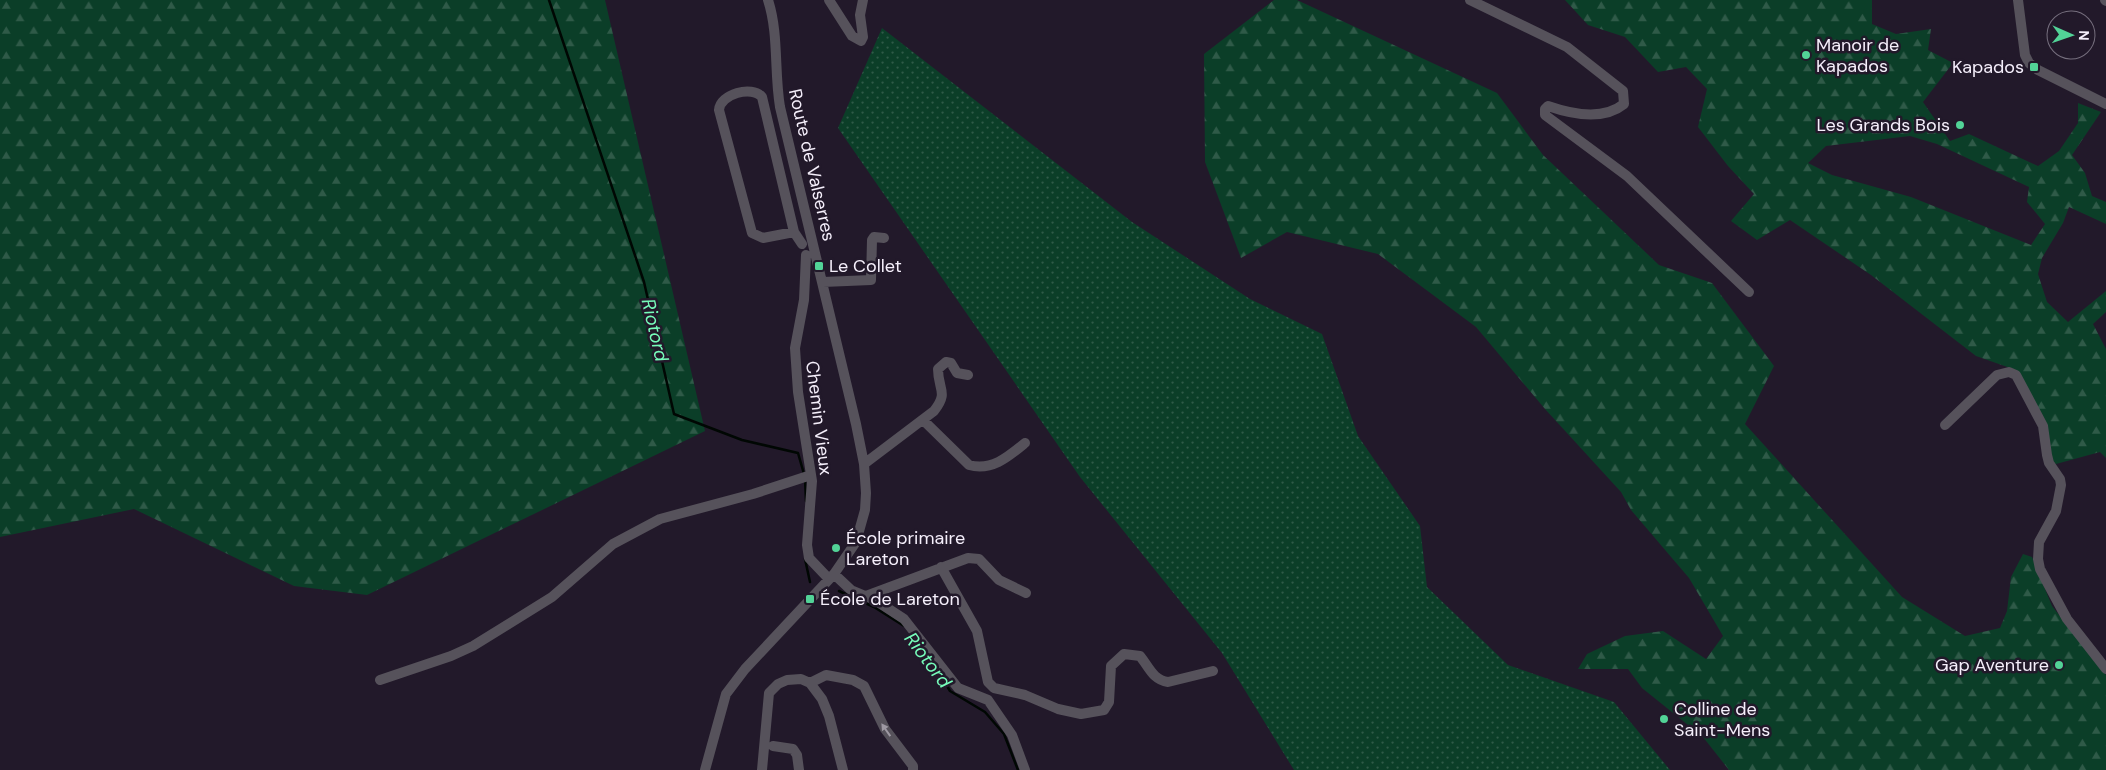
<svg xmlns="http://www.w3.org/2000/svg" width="2106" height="770" viewBox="0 0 2106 770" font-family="'DM Sans',sans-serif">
<defs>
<pattern id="grass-dots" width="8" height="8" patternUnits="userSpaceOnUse" patternTransform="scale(1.25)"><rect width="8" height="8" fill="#0b3e28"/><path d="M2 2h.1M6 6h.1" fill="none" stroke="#2f5a48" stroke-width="1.8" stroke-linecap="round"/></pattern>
<pattern id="forest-firs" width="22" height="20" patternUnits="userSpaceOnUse" patternTransform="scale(1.25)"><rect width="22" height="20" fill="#0b3e28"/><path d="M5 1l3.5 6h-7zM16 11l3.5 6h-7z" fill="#2f5a48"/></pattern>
</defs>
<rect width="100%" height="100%" fill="#22192a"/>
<path fill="url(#grass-dots)" d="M 882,28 L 1132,222 L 1250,299 L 1322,334 L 1358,436 L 1420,526 L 1427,587 L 1508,665 L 1614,702 L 1670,770 L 1294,770 L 1222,653 L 1080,477 L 838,128 Z"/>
<path fill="url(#forest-firs)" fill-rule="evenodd" d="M 0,0 L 605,0 L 705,431 L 367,595 L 294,586 L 134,509 L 0,537 Z
M 1274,0 L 1297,0 L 1497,93 L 1543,155 L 1659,265 L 1712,283 L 1774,366 L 1745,424 L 1902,597 L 1965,636 L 2000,628 L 2007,611 L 2011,577 L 2023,554 L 2032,557 L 2052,606 L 2106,675 L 2106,770 L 1729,770 L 1703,737 L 1642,688 L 1628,669 L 1578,669 L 1587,654 L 1625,636 L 1663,631 L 1706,659 L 1723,636 L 1689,578 L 1631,510 L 1621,492 L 1545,409 L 1476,327 L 1378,254 L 1287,232 L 1241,258 L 1205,162 L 1204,54 Z
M 1565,0 L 1872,0 L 1872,24 L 1896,34 L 1931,29 L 1928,50 L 1953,63 L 1923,102 L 1950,141 L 1969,134 L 2038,166 L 2059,151 L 2078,123 L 2078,103 L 2101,112 L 2072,155 L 2085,173 L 2092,196 L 2106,202 L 2106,224 L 2069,207 L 2063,223 L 2042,258 L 2038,274 L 2047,302 L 2068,322 L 2106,291 L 2106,312 L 2093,324 L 2106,349 L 2106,458 L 2100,452 L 2056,464 L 2050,459 L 2046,425 L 2016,370 L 1976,356 L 1871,275 L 1790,220 L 1757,240 L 1731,221 L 1754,194 L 1728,166 L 1698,127 L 1707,89 L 1686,67 L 1658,72 L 1625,37 L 1588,25 ZM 1910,136 L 1937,144 L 2029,187 L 2027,202 L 2045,224 L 2031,245 L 1911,197 L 1832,175 L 1808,163 L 1826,146 Z"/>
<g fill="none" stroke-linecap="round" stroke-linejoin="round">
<path stroke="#000703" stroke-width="2.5" d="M 549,0 L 644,282 L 674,414 L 742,440 L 798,453 L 804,474
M 805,479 L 806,501
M 805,559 L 810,582
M 839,591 L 874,607 L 904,626
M 935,666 L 950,691 L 985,712 L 1004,734 L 1018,770"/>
<path stroke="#56525b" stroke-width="10" d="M 829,0 L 852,36 L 861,41 L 863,37 L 860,15 L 863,0
M 1470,0 L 1567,47 L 1623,91 L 1624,104 C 1603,121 1571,114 1548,106 L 1545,109 L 1545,115 L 1627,176 L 1749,292
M 2018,0 L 2025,55 L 2029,63 L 2038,70 L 2106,104
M 2105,0 L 2106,1
M 794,232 L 763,238 L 752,233 L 719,110 C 720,94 752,85 762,97 L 794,232 L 802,244
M 806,255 L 804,300 L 795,348 L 798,392 L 812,481 L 807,545 L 809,558 L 829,579
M 823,282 L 871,280 L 872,240 L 874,237 L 884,238
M 923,420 L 969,465 C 992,471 1008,457 1025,443
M 1945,425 L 1997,375 L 2009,372 L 2016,375 L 2043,426 L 2047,455 L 2049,463 L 2060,479 L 2061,485 L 2056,511 L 2039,542 L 2038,559 L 2040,569 L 2067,619 L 2106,669
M 864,464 L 934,411 C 949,392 938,390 938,369 L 946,362 L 951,363 L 957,373 L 968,375
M 941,567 L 977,631 L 988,682 L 994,688 L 1025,695 L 1058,709 L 1081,714 L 1104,710 L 1109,702 L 1111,666 L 1124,654 L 1140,656 C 1149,667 1153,680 1168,682 L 1213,671
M 834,574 L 851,590 L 875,600 L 904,619 L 958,688 L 988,700 L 1012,735 L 1025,770
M 866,596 L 968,558 L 979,559 L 999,580 L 1026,593
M 380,680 L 451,656 L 473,646 L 552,597 L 613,544 L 660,519 L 753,494 L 811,475
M 810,683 L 826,675 L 853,680 L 864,686 L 885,729 L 913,766 L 913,770
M 773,746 L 793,749 L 797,755 L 799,770
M 705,770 L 726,694 L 745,669 L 834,574 L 856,542 L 865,510 L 866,493 L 864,464 L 856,424 L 780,107 C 774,71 779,34 768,0
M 762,770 L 769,693 L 778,684 L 787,680 L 801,679 L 810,683 L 822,699 L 829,716 L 843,770"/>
</g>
<defs><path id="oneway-solid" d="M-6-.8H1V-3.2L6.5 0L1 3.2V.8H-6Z" transform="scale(1.25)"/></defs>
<use fill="#9e99a3" href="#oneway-solid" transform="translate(886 730) rotate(-125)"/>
<g fill="#52d397" stroke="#22192a" stroke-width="2">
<circle cx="1806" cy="55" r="5"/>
<rect x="2029" y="62" width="10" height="10" rx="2.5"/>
<circle cx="1960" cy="125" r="5"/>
<rect x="814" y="261" width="10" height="10" rx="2.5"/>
<circle cx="836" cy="548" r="5"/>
<rect x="805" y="594" width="10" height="10" rx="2.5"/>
<circle cx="2059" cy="665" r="5"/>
<circle cx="1664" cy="719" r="5"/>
</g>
<g text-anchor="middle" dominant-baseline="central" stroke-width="5" stroke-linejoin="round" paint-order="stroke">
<g font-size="18" fill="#f5effb" stroke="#22192a" text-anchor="start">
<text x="1816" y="45">Manoir de<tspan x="1816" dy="21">Kapados</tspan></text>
<text x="2024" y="67" text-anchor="end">Kapados</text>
<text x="1950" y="125" text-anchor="end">Les Grands Bois</text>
<text x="829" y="266">Le Collet</text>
<text x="846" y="538">École primaire<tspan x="846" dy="21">Lareton</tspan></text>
<text x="820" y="599">École de Lareton</text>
<text x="2049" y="665" text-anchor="end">Gap Aventure</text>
<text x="1674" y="709">Colline de<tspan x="1674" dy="21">Saint-Mens</tspan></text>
</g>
<g font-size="18" fill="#f5effb" stroke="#22192a">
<text transform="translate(812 165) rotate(77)">Route de Valserres</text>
<text transform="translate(819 418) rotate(83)">Chemin Vieux</text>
</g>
<g font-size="19" font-style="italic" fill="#76fcba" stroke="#22192a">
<text transform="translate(655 330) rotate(77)">Riotord</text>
<text transform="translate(928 660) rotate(53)">Riotord</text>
</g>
</g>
<g transform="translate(2071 35) rotate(92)"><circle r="24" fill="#22192a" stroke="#766f7e"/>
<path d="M0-4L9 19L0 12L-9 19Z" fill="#52d397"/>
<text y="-8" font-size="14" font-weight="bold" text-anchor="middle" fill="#f5effb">N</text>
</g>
</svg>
